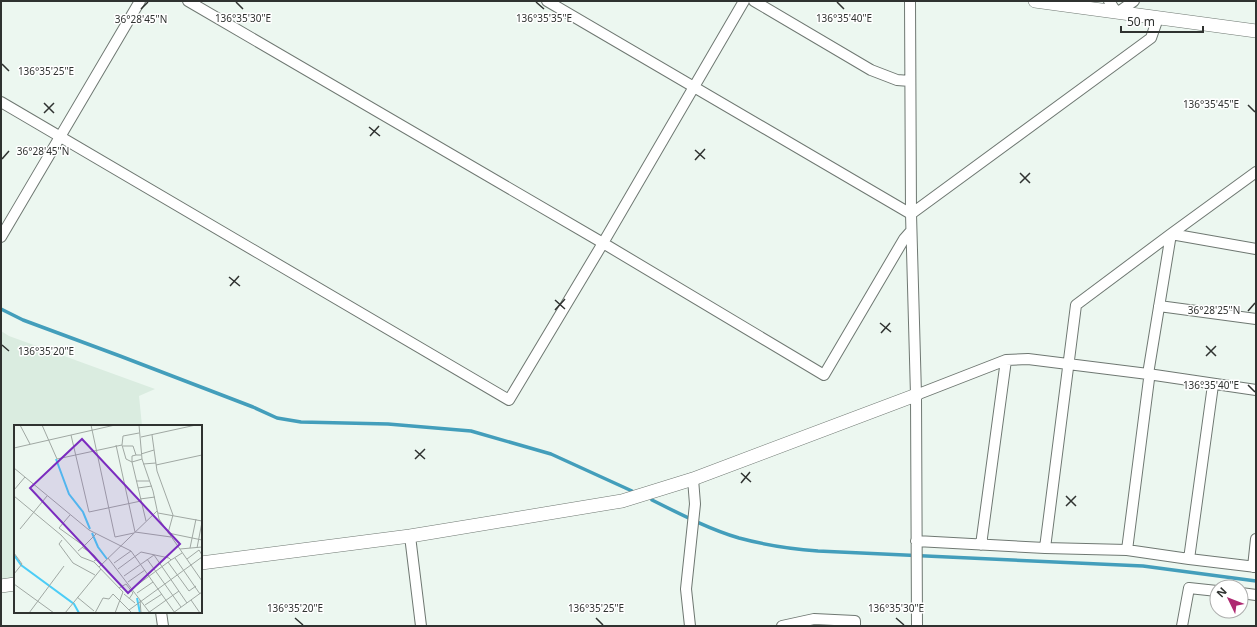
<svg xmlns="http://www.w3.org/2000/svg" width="1257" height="627" viewBox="0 0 1257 627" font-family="'Noto Sans',sans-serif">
<rect width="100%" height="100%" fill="#ecf7f0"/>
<path fill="#daece0" d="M 1,331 L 9,336 L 155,389 L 139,396 L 142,426 L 15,426 L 15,579 L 1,580 Z"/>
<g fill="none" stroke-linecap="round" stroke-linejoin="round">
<path stroke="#439ebb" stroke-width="3.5" d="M 1,309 L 23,320 L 120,356 L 253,407 L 277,418 L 301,422 L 388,424 L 471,431 L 551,454 L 632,491
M 652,500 C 680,514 709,529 739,538 C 765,545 791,549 818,551 L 1143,566 L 1256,581"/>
<defs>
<path id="street" d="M 188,1 L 603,243 L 824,375 L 904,239 L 911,231
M 547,1 L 911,214
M 754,1 L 871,70 L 897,80 L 910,81
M 910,1 L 911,214 L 916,395 L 917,626
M 1109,1 L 1117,13 L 1134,1
M 1,102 L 509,400 L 603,243 L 744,1
M 911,214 L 1151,38 L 1158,18
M 1,237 L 140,1
M 1159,306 L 1256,319
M 916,395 L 1006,360 L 1028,359 L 1148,374 L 1256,390
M 410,536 L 421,626
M 916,541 L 1045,548 L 1127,550 L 1189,559 L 1256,567
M 981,545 L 1006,360
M 1045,548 L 1076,305 L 1171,234 L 1256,172
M 1127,550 L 1149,379 L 1148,374 L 1171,234 L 1256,249
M 1189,559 L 1213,385
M 1253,567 L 1256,539
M 1241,593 L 1256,595
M 161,612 L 163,626
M 690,626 L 686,589 L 695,504 L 693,479
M 782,626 L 814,619 L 855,621 L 855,626
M 1182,626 L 1189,588 L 1217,591"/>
<path id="secondary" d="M 1035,1 L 1256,31
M 201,563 L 410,536 L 622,501 L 693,479 L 916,395
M 1,586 L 15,584"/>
</defs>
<use href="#street" stroke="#6f7872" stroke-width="12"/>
<use href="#secondary" stroke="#6f7872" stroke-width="14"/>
<use href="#street" stroke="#fff" stroke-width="10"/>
<use href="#secondary" stroke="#fff" stroke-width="13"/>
</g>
<path fill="none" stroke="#2f3230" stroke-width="1.5" d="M 236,2 L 243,9M 536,2 L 544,9M 837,2 L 844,9M 141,9 L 148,2M 2,64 L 9,71M 44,103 L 54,113M 1248,105 L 1255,112M 44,113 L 54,103M 369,127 L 380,136M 370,136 L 379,126M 695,150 L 705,159M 2,159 L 9,151M 695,160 L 705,149M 1020,173 L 1030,183M 1020,183 L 1030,173M 229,277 L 240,286M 230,286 L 239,276M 555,300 L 565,309M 555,310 L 565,299M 1248,311 L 1255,303M 880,323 L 891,332M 881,333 L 890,323M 2,345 L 9,351M 1206,346 L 1216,356M 1206,356 L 1216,346M 1248,385 L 1255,392M 415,450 L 425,459M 415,459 L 425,449M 741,473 L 751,482M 741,483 L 750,472M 1066,496 L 1076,506M 1066,506 L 1076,496M 295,618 L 303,625M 596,618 L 603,625M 896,618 L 904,625"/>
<g transform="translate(14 425)">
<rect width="188" height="188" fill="#ecf7f0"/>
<path fill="none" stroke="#4ccdf7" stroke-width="2" d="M 42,34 L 55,69 L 69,87 L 76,104M 78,108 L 84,122 L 93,134M 0,130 L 7,140 L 60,179 L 65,188M 123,173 L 126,188"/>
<path fill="none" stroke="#a0a8a3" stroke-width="1" d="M 6,0 L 16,19M 28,0 L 43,34 L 108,20M 77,0 L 101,112 L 120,108M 125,0 L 128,34 L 139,66 L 145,94 L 188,156M 125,8 L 109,11 L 108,20 L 112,34 L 118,37 L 132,96M 57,10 L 75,87 L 127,76M 138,10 L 143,46 L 159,90 L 154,108 L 188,115M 127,12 L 182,0M 102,20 L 121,107M 109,21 L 119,21 L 122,30 L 127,30M 0,23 L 101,0M 127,29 L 140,25M 122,30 L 118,31 L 118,37 L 128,34M 129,39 L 142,38M 142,40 L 188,30M 0,43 L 75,105 L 117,126 L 161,188M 122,56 L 135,56M 124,63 L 138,61M 0,65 L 11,52M 0,71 L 47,110 L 67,132 L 80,137 L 109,167 L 101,188M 126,74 L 141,72M 144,88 L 188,96M 45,103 L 70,121 L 64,126M 45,103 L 56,90M 6,104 L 33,71M 121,107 L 157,112M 48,115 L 45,119 L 59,138 L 81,150M 70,121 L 82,109M 68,122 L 80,130 L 83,134 L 80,136M 176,123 L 182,94M 183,123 L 188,97M 166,124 L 188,122M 0,128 L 8,139 L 0,149M 94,133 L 136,188M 161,133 L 186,169M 133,134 L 167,182M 173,134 L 185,125 L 188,130M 154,137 L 175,166 L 182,161M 100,138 L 117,126M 85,142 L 143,86M 104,144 L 127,127 L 155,133 L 157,135 L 168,128M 110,151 L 140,130 L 173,178M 114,157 L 131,145M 0,159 L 40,188M 105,163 L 112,159 L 119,168 L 115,174M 119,163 L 157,135M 123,168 L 139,157M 110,169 L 121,178M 63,172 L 80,186M 126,175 L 127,188M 177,175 L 186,188M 131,180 L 148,169M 115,185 L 188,132M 15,188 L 50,141M 51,188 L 87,144M 81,188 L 89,173 L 95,174 L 99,169 L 118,188M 134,188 L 165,166M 159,188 L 188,167"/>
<path fill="#7b2cbf" fill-opacity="0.15" stroke="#7b2cbf" stroke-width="2" d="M 68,14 L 166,119 L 114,168 L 16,63 Z"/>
<rect width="188" height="188" fill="none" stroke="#2f3230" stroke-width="2"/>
</g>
<g font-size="10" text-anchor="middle" fill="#2f3230" stroke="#fff" stroke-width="3" stroke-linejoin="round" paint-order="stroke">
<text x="243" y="22">136°35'30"E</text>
<text x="544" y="22">136°35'35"E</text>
<text x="844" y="22">136°35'40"E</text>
<text x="141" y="23">36°28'45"N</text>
<text x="46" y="75">136°35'25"E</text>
<text x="1211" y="108">136°35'45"E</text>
<text x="43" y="155">36°28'45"N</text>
<text x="1214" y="314">36°28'25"N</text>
<text x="46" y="355">136°35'20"E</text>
<text x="1211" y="389">136°35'40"E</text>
<text x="295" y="612">136°35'20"E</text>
<text x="596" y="612">136°35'25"E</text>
<text x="896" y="612">136°35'30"E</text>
</g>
<rect width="1257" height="627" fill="none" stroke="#2f3230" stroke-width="4"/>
<g transform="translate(1229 599) rotate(313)"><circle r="19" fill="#ffffff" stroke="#acadac"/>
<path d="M0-3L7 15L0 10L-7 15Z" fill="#ae2971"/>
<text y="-6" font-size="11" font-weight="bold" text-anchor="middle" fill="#2f3230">N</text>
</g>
<path d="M1121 26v6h82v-6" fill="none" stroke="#2f3230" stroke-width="2"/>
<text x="1127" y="26" font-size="12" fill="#2f3230" stroke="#ffffff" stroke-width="3" paint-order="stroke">50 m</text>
</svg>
